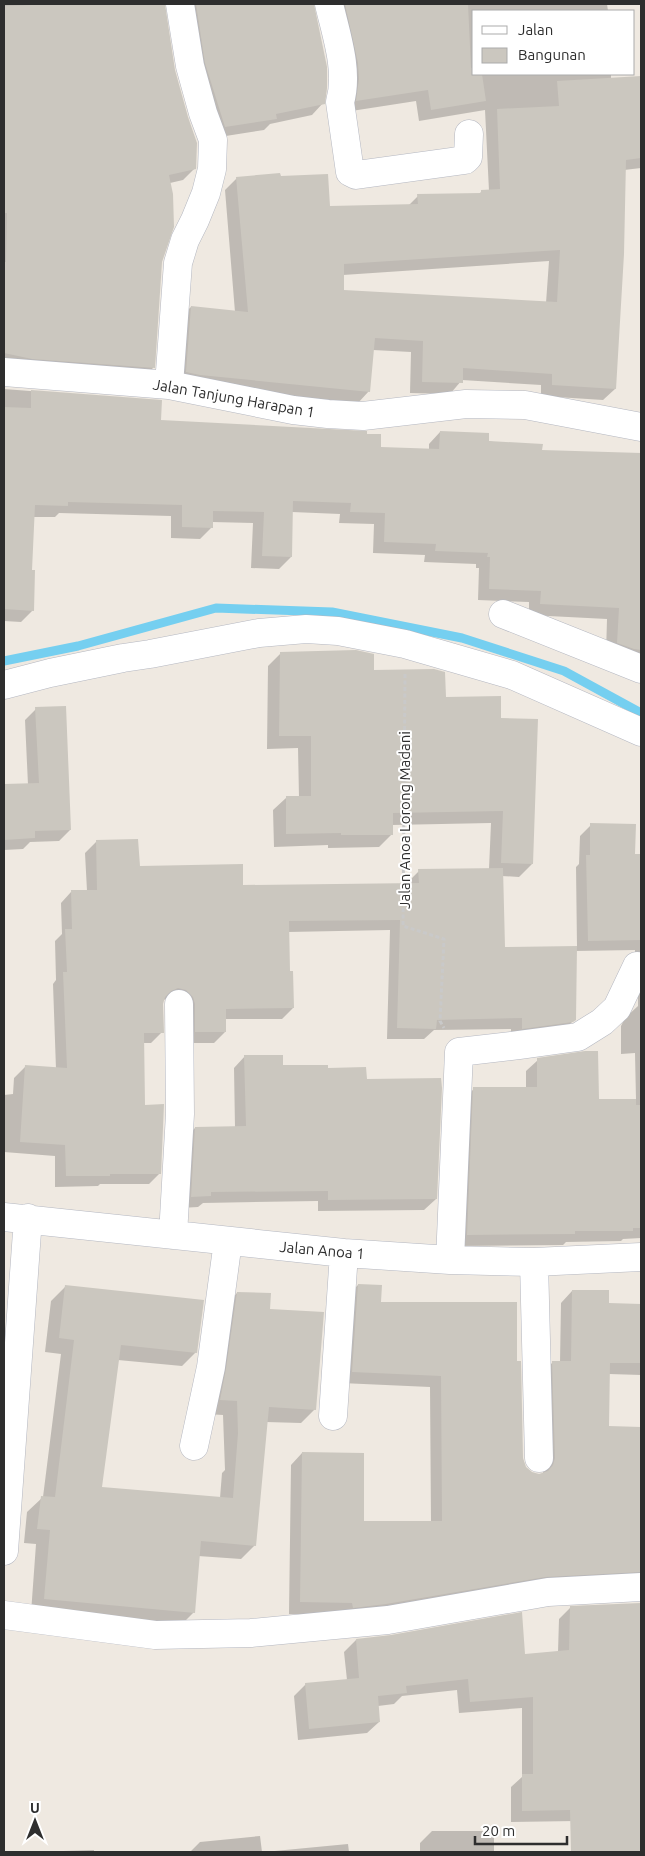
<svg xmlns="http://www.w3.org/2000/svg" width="645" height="1856" viewBox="0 0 645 1856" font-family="Ubuntu,sans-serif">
<rect width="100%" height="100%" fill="#efe9e1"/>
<path fill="#0003" fill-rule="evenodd" d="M 4,4 L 164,4 L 173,69 L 195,168 L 183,180 L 170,183 L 161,262 L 153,368 L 142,379 L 4,368 Z
M 178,4 L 313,4 L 323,103 L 312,115 L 270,124 L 264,130 L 213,138 Z
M 327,4 L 607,4 L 608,11 L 474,11 L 474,74 L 611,74 L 611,79 L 641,77 L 641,168 L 624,170 L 615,389 L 603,400 L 541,396 L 541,385 L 462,380 L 450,394 L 410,393 L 411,352 L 373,350 L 369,391 L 358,403 L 188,386 L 175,384 L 179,318 L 191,307 L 235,312 L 225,190 L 237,178 L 280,178 L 329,207 L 408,206 L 418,196 L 479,194 L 482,191 L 489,191 L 485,110 L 419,121 L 416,101 L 345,112 ZM 549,261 L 546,303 L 343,291 L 343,275 Z
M 4,389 L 161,401 L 160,421 L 366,435 L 380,448 L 429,450 L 429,444 L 440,432 L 541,451 L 635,558 L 641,502 L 641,661 L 606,654 L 607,619 L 529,615 L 529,602 L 478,600 L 479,568 L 476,568 L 476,564 L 424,562 L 425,555 L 373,553 L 374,524 L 339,523 L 340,514 L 292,512 L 291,557 L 279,569 L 251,568 L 253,523 L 212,522 L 211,528 L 200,539 L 171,538 L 171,516 L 59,513 L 55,517 L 33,517 L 31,571 L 33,610 L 21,622 L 4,621 Z
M 281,653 L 373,671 L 500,719 L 532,864 L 519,877 L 502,876 L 504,948 L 577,947 L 576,867 L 579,864 L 580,836 L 591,825 L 634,855 L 639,863 L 641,863 L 641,976 L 635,958 L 635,950 L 575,951 L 575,1019 L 563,1031 L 511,1039 L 511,1029 L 434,1030 L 424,1039 L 387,1039 L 390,930 L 288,932 L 289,973 L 293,1008 L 282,1019 L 224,1019 L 225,1032 L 214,1043 L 184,1043 L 167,999 L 163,1000 L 162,1032 L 151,1043 L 143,1043 L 144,1106 L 160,1173 L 149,1184 L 100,1184 L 98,1186 L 55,1187 L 55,1156 L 4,1152 L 4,1095 L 13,1094 L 14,1078 L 25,1067 L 56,1069 L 53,984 L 56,980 L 55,941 L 62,934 L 61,903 L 71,892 L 87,891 L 85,853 L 96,842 L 138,867 L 242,886 L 408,884 L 408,882 L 419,871 L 489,869 L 491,823 L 392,825 L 392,834 L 379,847 L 328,848 L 328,845 L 274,847 L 273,810 L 286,798 L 299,797 L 298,748 L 267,749 L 268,666 Z
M 36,709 L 70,830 L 59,841 L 30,842 L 23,849 L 4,850 L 4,785 L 28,785 L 25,720 Z
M 641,979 L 641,1238 L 623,1239 L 621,1241 L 566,1242 L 563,1245 L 456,1246 L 462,1100 L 474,1089 L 526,1088 L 526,1071 L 538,1060 L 598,1100 L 636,1100 L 635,1053 L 621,1054 L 621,1026 L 625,1018 L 638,1006 L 638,990 Z
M 245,1056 L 281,1067 L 327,1069 L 365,1080 L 436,1199 L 424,1210 L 318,1211 L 318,1201 L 203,1203 L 198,1207 L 180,1208 L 184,1139 L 195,1128 L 235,1128 L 234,1068 Z
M 358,1285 L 380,1303 L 516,1362 L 522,1459 L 525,1467 L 531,1473 L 539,1475 L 543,1474 L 543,1471 L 541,1374 L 553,1362 L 560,1362 L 561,1303 L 572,1291 L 608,1304 L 641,1305 L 641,1375 L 609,1374 L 608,1428 L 641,1428 L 641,1589 L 341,1614 L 289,1614 L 291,1465 L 302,1453 L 362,1522 L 431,1523 L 430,1387 L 341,1383 L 346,1297 Z
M 65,1287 L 196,1352 L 182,1366 L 118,1360 L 101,1488 L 220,1498 L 222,1473 L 225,1470 L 223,1415 L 206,1414 L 223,1308 L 237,1293 L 269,1311 L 315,1409 L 301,1423 L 266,1422 L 255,1545 L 241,1559 L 198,1556 L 194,1612 L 180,1626 L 31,1613 L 36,1544 L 24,1543 L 27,1512 L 43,1497 L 61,1354 L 45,1352 L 51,1301 Z
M 641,1604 L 641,1820 L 511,1822 L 511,1787 L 522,1777 L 522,1708 L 459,1713 L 457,1690 L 402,1696 L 394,1704 L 378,1706 L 379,1722 L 367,1733 L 298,1740 L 294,1696 L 306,1684 L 347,1680 L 344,1652 L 356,1640 L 524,1655 L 558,1652 L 559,1619 L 570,1608 Z
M 432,1831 L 494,1831 L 494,1852 L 420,1852 L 420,1843 Z
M 260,1836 L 262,1852 L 190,1852 L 200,1842 Z
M 348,1844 L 349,1852 L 264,1852 Z
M 94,1850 L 94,1852 L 32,1852 Z"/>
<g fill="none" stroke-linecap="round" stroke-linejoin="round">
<path stroke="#75cff0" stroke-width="9" d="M 4,661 L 78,646 L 216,608 L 332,612 L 462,638 L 564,671 L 641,713"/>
</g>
<path fill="#cbc7bf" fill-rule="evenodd" d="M 58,4 L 165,4 L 175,70 L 188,117 L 197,143 L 196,169 L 169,175 L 173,194 L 174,227 L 162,262 L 155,368 L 32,359 L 4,353 L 4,262 L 6,262 L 7,213 L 4,213 L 4,6 Z
M 196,4 L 314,4 L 327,67 L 327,88 L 325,104 L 276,114 L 277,119 L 225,127 L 205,63 Z
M 345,4 L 468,4 L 471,68 L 474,67 L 474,74 L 482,74 L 486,101 L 431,110 L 428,90 L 356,101 L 359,79 L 358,63 Z
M 641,76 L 641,158 L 626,160 L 624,254 L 616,389 L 552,385 L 552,374 L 463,368 L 463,383 L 422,382 L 423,341 L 375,338 L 370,392 L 200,375 L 186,372 L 191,306 L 248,312 L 236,177 L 280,173 L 281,176 L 328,174 L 330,206 L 418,204 L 417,194 L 481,193 L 481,190 L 500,189 L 497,109 L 559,106 L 557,81 ZM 560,250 L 557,302 L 344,290 L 344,264 Z
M 31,390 L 162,400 L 161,420 L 367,431 L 367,434 L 381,434 L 381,447 L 439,449 L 440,431 L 489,433 L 489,441 L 543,444 L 542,450 L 641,453 L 641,650 L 634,649 L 617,643 L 619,608 L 540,604 L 541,591 L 489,589 L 490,557 L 487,557 L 488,553 L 435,551 L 436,544 L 384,542 L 385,513 L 350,512 L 351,503 L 293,501 L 292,557 L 262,556 L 264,512 L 213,511 L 213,528 L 182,527 L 182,505 L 68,502 L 68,506 L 35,505 L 32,570 L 35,570 L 34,611 L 4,609 L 4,407 L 31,408 Z
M 356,650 L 374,654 L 374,670 L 434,669 L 445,672 L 446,697 L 501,696 L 501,718 L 538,719 L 533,864 L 501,863 L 503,811 L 393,813 L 393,835 L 341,835 L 341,833 L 286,834 L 286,796 L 311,796 L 311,736 L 279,736 L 280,652 Z
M 66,706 L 71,830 L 35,831 L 35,838 L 4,840 L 4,784 L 39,783 L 35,707 Z
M 590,823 L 636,824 L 635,854 L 640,854 L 641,940 L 588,941 L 586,855 L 590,855 Z
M 138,839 L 140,866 L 243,864 L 243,885 L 419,883 L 418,869 L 503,868 L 505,947 L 577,946 L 576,1020 L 573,1022 L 522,1029 L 522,1018 L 437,1020 L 436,1029 L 397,1028 L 400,920 L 289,921 L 290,971 L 293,971 L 294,1008 L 226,1009 L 226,1032 L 195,1032 L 195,1004 L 193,997 L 186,990 L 178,988 L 171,991 L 165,997 L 163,1004 L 164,1033 L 144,1033 L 145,1105 L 164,1104 L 161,1174 L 110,1174 L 110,1176 L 66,1176 L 65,1145 L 20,1142 L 25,1065 L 67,1068 L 63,972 L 67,972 L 65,929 L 72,929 L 71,890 L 97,890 L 96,840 Z
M 585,1051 L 598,1051 L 599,1099 L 636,1099 L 636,1105 L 641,1105 L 641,1228 L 633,1228 L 633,1231 L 575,1231 L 575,1234 L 467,1235 L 473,1087 L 537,1087 L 537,1058 Z
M 244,1055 L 283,1055 L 283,1065 L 328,1065 L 328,1068 L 366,1067 L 367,1079 L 441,1078 L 442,1088 L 437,1199 L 328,1200 L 328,1191 L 211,1192 L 211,1196 L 191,1197 L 195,1127 L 246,1126 Z
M 358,1284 L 382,1285 L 381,1302 L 517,1302 L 517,1361 L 521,1361 L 523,1458 L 526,1467 L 532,1472 L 539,1474 L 548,1471 L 553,1465 L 555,1458 L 552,1361 L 571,1361 L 572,1290 L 609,1290 L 609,1303 L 641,1304 L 641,1363 L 610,1363 L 609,1426 L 641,1427 L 641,1572 L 545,1577 L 386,1604 L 353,1608 L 352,1603 L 300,1602 L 302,1452 L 364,1453 L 364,1521 L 442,1521 L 441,1376 L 352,1372 Z
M 65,1285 L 204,1300 L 197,1353 L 121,1345 L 102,1487 L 233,1498 L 238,1433 L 237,1401 L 220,1400 L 226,1369 L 237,1292 L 271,1293 L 270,1309 L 324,1312 L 316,1410 L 269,1407 L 256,1546 L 201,1541 L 195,1613 L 44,1599 L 50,1530 L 37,1529 L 41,1496 L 55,1497 L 74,1340 L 59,1338 Z
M 641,1603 L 641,1699 L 640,1699 L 641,1852 L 571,1852 L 570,1810 L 522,1811 L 522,1774 L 533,1774 L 533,1697 L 470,1702 L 468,1679 L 406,1686 L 407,1693 L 378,1696 L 380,1722 L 309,1729 L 305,1683 L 359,1678 L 356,1639 L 391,1635 L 522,1612 L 525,1654 L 569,1650 L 570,1606 Z"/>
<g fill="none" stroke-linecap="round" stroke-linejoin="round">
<defs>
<path id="minor" d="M 329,4 C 336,34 349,71 340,102 L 350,172 L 356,175 L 465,160 L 468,157 L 469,134
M 4,372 L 169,385 L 293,410 L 328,414 L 363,416 L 466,404 L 525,405 L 641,427
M 169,385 L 178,263 L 185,240 L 195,220 L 206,193 L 212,169 L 213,140 L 203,113 L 190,66 L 180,4
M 503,614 L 641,669
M 4,685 L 50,673 L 123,658 L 150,654 L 259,633 L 306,629 L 338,631 L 405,644 L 512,675 L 641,732
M 4,1217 L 344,1253 L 450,1260 L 534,1262 L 641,1257
M 173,1235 L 180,1114 L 179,1004
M 450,1260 L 459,1052 L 519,1045 L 578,1037 L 602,1022 L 617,1008 L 637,966
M 534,1262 L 539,1458
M 333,1416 L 344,1253
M 194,1446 L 211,1367 L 228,1241
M 4,1551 L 28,1218
M 4,1615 L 155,1635 L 251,1633 L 388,1620 L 548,1592 L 641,1587"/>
</defs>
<use href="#minor" stroke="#b4b7c1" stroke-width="29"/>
<path stroke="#c9c9c9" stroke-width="3" stroke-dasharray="4 2.5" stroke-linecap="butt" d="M 405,674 L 403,926 L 444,939 L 440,1021 L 444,1028"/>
<use href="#minor" stroke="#fff" stroke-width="28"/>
</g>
<g text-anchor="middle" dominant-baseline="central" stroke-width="4" stroke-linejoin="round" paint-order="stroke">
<g font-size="15" fill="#2e2e2e" stroke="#fff">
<text transform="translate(234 398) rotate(10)">Jalan Tanjung Harapan 1</text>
<text transform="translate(404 820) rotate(-90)">Jalan Anoa Lorong Madani</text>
<text transform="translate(322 1250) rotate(5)">Jalan Anoa 1</text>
</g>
</g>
<rect width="645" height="1856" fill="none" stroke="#2e2e2e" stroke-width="10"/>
<rect x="472" y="10" width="162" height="65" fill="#ffffff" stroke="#ababab"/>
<rect x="482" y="26" width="25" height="8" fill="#ffffff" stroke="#ababab"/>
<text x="518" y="35" font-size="15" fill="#2e2e2e">Jalan</text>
<rect x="482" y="48" width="25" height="15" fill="#cbc7bf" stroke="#ababab"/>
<text x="518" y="60" font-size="15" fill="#2e2e2e">Bangunan</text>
<g transform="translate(35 1821)" stroke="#ffffff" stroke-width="4" paint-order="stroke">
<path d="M0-4L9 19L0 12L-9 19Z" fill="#2e2e2e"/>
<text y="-8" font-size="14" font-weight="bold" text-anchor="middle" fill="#2e2e2e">U</text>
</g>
<path d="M475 1836v8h92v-8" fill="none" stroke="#2e2e2e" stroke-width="2.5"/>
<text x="482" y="1836" font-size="15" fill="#2e2e2e" stroke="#ffffff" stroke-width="4" paint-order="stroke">20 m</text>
</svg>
